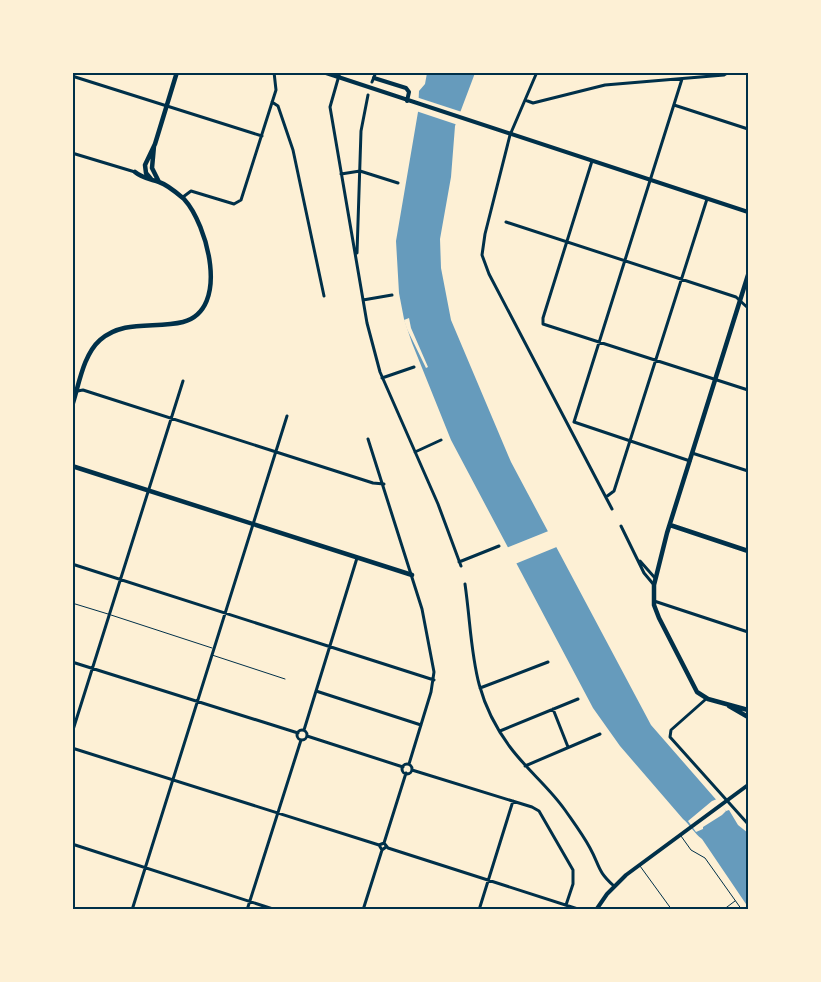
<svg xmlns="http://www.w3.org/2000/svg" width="821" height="982" viewBox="0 0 821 982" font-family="'Exo 2',sans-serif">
<rect width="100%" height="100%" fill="#fdf0d5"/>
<path fill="#669bbc" d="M 427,73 L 475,73 L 455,126 L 451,177 L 440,239 L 441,268 L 451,320 L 511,462 L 651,725 L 726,811 L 729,810 L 738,825 L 748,833 L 748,907 L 702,839 C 694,833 690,825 683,819 L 620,746 L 593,708 L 451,440 L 412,343 L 404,319 L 399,293 L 396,241 L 418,112 L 419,91 L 425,84 Z"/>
<path fill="#fdf0d5" d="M 416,97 L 462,112 L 458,125 L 416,111 Z
M 409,318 L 411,328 L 428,367 L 426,368 L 407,329 L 404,320 Z
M 551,530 L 559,546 L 515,564 L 506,548 Z
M 717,799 L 726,811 L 722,815 L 703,827 L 703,829 L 696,832 L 688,821 L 712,801 Z"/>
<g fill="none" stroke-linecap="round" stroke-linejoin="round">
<path stroke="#003049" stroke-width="1" d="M 72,603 L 108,614
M 111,615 L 212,648
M 212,655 L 285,679
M 681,836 L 691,850 L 705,858 L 742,910
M 640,866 L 672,910
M 723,910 L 735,901"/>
<path stroke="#003049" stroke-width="3" d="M 340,72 L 330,107 L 367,323 L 380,372 L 438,504 L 461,566
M 537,72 L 510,135 L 485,234 L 482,255 L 489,274 L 612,509
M 72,76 L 262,136
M 372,82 L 376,72
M 525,100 L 533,103 L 605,85 L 724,75 L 729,72
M 272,102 L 278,106 L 293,150 L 324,296
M 674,105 L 748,129
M 72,153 L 135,172
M 592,161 L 543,318 L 543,324 L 748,390
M 341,174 L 360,171 L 398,183
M 183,197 L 191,191 L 234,204 L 241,200 L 276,90 L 274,72
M 506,222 L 736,297 L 748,308
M 357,253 L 361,131 L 368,95
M 363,300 L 392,295
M 382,378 L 414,367
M 72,392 L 83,390 L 373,483 L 384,484
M 574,422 L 682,79
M 574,422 L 690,461
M 368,439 L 422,609 L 434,672 L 431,692 L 409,764
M 415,452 L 441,440
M 692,453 L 748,471
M 606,497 L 614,491 L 707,199
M 621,526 L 644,573 L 654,585
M 640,561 L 655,578
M 459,562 L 499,546
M 72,564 L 434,680
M 465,584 C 474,647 469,692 510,747 C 527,770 549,787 565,810 C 574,823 583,835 590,848 C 600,866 597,871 614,886
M 654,601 L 748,632
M 72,662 L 298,733
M 480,688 L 548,662
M 316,691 L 421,725
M 706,699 L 671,730 L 670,737 L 748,824
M 553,709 L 568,747
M 304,730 L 357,558
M297 735a5 5 0 1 1 10 0a5 5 0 1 1-10 0Z
M 500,731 L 578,699
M 72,733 L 183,381
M 307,736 L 403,767
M 72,748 L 379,845
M402 769a5 5 0 1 1 10 0a5 5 0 1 1-10 0Z
M 525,766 L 600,734
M 412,770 L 532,807 L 539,811 L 573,870 L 573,884 L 566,905
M 384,843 L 406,773
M 72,844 L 276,910
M 386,847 L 382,850 L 379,845 L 384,843 L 388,848 L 581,910
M 132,910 L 287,416
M 247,910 L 301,740
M 363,910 L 382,850
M 479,910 L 513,801"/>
<path stroke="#003049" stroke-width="4" d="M 323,72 L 748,212
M 374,78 L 406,88 L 409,92 L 407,101
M 596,910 L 607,894 L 626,875 L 748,785"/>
<path stroke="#003049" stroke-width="4.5" d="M 154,146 L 152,168 L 159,182
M 151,179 L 146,173 L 145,165 L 155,144 L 177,72
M 748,275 L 667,533 L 654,585 L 654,605 L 659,618 L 697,692 L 708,699 L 748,710
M 72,406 C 79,385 83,355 100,340 C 124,319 155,329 183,322 C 231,309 207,224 184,199 C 177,193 168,185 159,182 C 150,179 142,178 135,172
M 72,466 L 412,575
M 670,525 L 748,551
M 729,706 L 748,717"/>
</g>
<rect width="821" height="982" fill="none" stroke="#fdf0d5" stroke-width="148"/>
<rect x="74" y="74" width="673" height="834" fill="none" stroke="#003049" stroke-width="2"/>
</svg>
